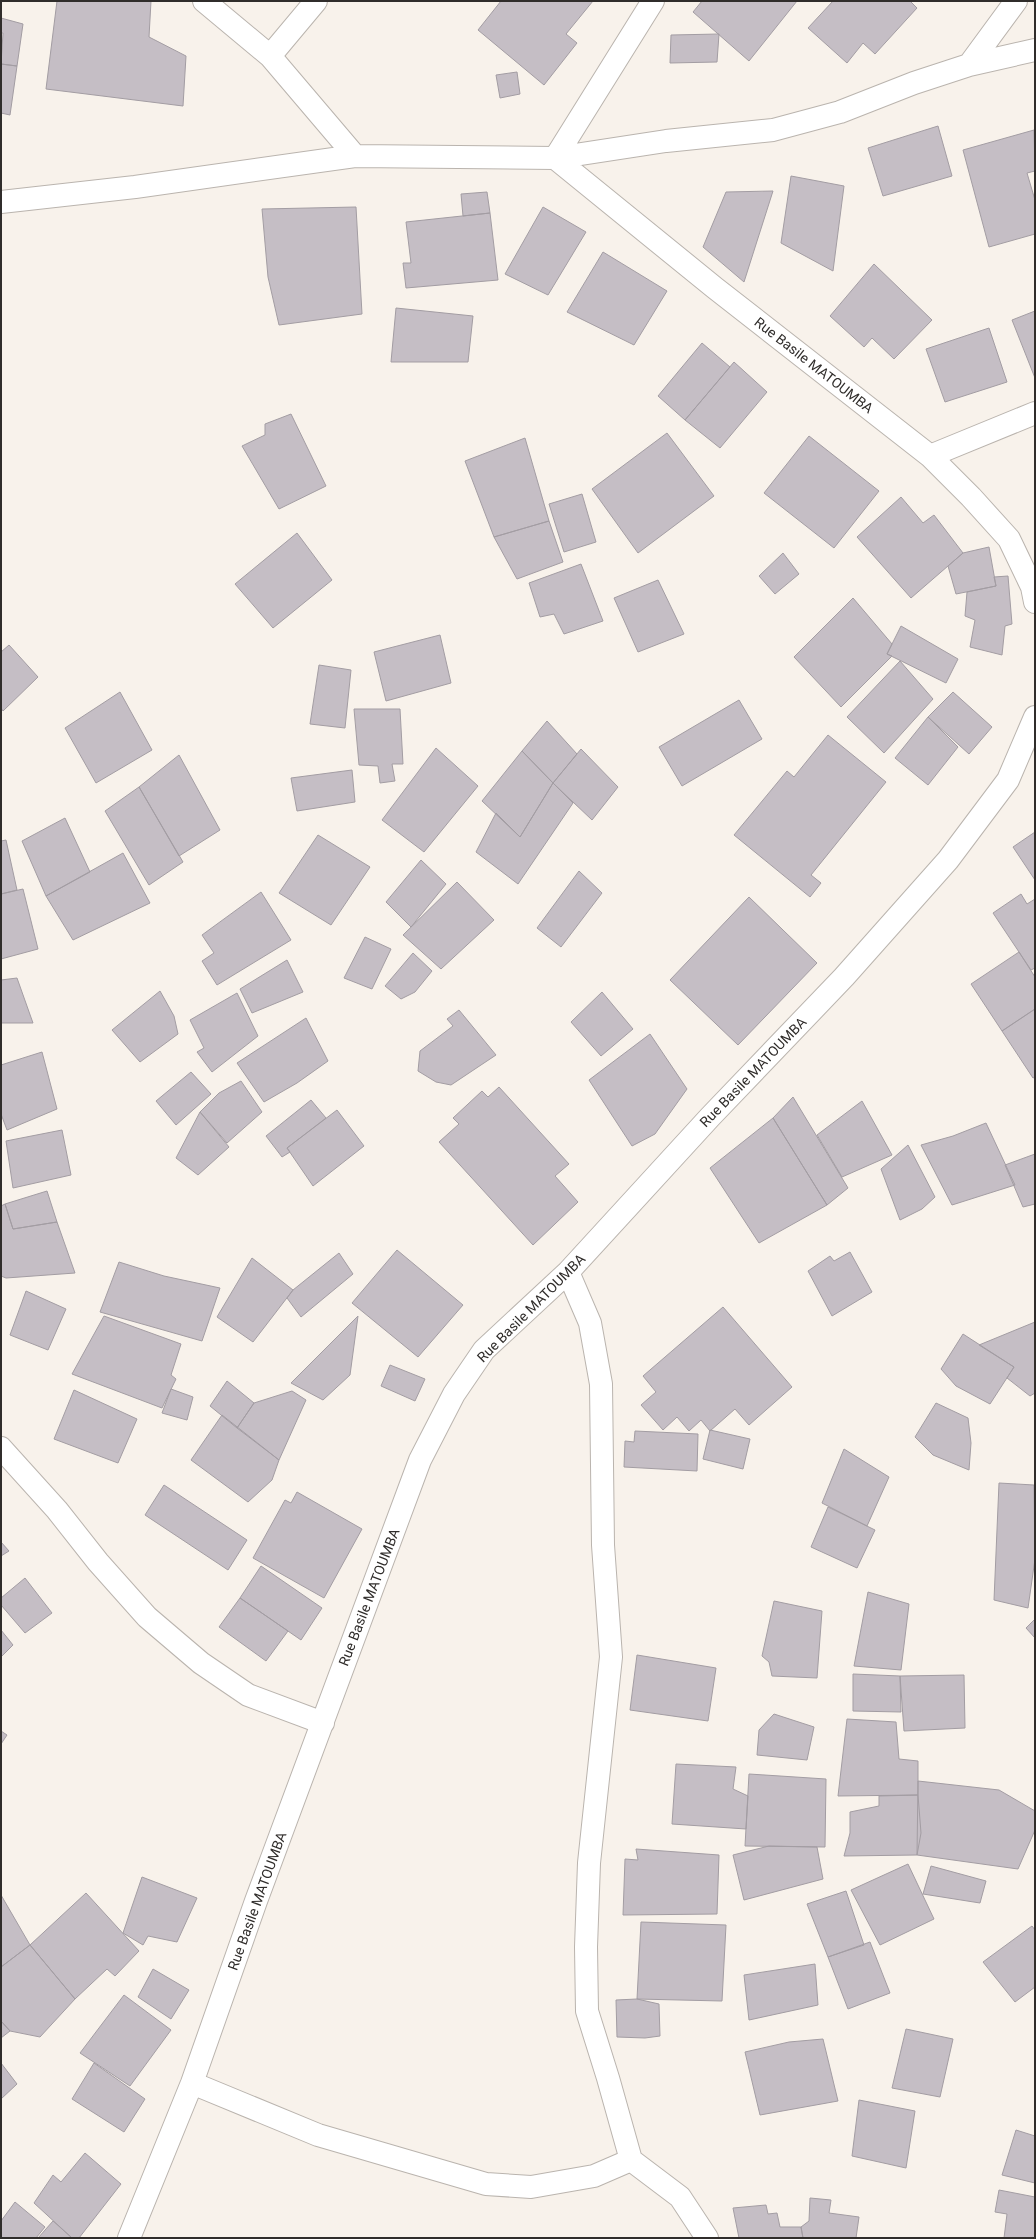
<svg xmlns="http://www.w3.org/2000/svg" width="1036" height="2239" viewBox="0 0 1036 2239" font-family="Roboto,sans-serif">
<rect width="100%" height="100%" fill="#f8f2eb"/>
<path fill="#c5bec5" stroke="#a39da3" d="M 57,1 L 151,1 L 149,37 L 186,56 L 183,106 L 46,89 Z
M 501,1 L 593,1 L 566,34 L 577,43 L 544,85 L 478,30 Z
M 702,1 L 797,1 L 749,61 L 693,12 Z
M 833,1 L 910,1 L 917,8 L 875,54 L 863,43 L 847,63 L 808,28 Z
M 1,18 L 23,24 L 17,66 L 1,64 L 3,33 L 1,33 Z
M 719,34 L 717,62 L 670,63 L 671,35 Z
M 1,64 L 17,66 L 10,115 L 1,113 Z
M 517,72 L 520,94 L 500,98 L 496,75 Z
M 938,126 L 952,176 L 883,196 L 868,148 Z
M 1034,130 L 1035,171 L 1027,173 L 1035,200 L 1035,234 L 989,247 L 963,150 Z
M 791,176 L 844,186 L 833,271 L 781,243 Z
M 773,191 L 744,282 L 703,247 L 726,192 Z
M 487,192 L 490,213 L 463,216 L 461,194 Z
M 356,207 L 362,314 L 279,325 L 268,277 L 262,209 Z
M 543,207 L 586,232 L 548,295 L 505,274 Z
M 490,213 L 498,280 L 406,288 L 403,263 L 411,263 L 406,222 Z
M 603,252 L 667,291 L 634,345 L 567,312 Z
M 874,264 L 932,320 L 894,359 L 872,338 L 864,347 L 830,316 Z
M 396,308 L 473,316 L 468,362 L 391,362 Z
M 1035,311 L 1035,378 L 1012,320 Z
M 989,328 L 1007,382 L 945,402 L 926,349 Z
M 702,343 L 730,367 L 685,420 L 658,396 Z
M 734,362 L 767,392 L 720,448 L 685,420 Z
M 291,414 L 326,486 L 279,509 L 242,446 L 265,435 L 265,424 Z
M 667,433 L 714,496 L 638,553 L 592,489 Z
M 809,436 L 879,491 L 834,548 L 764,493 Z
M 525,438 L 549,521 L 494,537 L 465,461 Z
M 582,494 L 596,542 L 564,552 L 549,504 Z
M 901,497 L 923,523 L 934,515 L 963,553 L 911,598 L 857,537 Z
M 549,521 L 563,562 L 517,579 L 494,537 Z
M 297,533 L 332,580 L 273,628 L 235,584 Z
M 989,547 L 996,586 L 956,594 L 948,566 L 963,553 Z
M 783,553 L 799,574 L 775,594 L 759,576 Z
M 581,564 L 603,621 L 564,634 L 554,614 L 540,617 L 529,583 Z
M 1008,576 L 1012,624 L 1005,626 L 1002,655 L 970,647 L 975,620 L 965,616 L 967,592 L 996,586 L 994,577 Z
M 658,580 L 684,634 L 638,652 L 614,598 Z
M 853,598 L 892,644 L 887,654 L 892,656 L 841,707 L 794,657 Z
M 901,626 L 958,659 L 946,683 L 887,654 Z
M 440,635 L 451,683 L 386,701 L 374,652 Z
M 9,645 L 38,677 L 3,711 L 1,708 L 1,652 Z
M 900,661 L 933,699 L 884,753 L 847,717 Z
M 319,665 L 351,670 L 345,728 L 310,724 Z
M 120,692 L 152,750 L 96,783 L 65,728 Z
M 953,692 L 992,727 L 969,754 L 928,717 Z
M 739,700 L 762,739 L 682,786 L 659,747 Z
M 354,709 L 400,709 L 403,764 L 392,764 L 395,781 L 380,783 L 378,766 L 359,765 Z
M 928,717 L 958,747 L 928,785 L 895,758 Z
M 547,721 L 577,754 L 553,783 L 522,751 Z
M 828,735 L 886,782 L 811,875 L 821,883 L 810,897 L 734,835 L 787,771 L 794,777 Z
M 436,748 L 478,786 L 424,852 L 382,820 Z
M 581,749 L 618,787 L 592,820 L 553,783 Z
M 522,751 L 553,783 L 520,837 L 482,801 Z
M 179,755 L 220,830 L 179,856 L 139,787 Z
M 352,770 L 355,802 L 297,811 L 291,778 Z
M 553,783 L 573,803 L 518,884 L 476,852 L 496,813 L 520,837 Z
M 139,787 L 183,862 L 149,885 L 105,811 Z
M 65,818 L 90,872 L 46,896 L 22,841 Z
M 1035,832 L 1035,880 L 1013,847 Z
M 318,835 L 370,867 L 331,925 L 279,893 Z
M 6,840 L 17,890 L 1,894 L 1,841 Z
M 123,853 L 150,903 L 73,940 L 46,896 Z
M 421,860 L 446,884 L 411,927 L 386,902 Z
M 579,871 L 602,893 L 561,947 L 537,928 Z
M 457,882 L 494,920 L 441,969 L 403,935 Z
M 23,889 L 38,949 L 1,959 L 1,894 Z
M 261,892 L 291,940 L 217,985 L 202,961 L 214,953 L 202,935 Z
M 1021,894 L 1027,904 L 1035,899 L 1035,968 L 1031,970 L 993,913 Z
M 749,897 L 817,963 L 738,1045 L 670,980 Z
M 365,937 L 391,949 L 372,989 L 344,978 Z
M 1019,952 L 1035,977 L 1035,1009 L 1002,1031 L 971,984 Z
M 413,953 L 432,971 L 415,992 L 401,999 L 385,986 Z
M 287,960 L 303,992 L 252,1013 L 240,989 Z
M 17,978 L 33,1023 L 1,1023 L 1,980 Z
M 160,991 L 174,1016 L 178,1034 L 140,1062 L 112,1030 Z
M 602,992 L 633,1029 L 601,1056 L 571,1022 Z
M 237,993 L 258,1036 L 212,1072 L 197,1052 L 204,1048 L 190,1020 Z
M 1035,1009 L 1035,1077 L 1033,1078 L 1002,1031 Z
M 459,1010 L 496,1055 L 451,1085 L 436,1082 L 418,1071 L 420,1051 L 453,1026 L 447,1019 Z
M 306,1018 L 328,1061 L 297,1083 L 264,1102 L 237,1063 Z
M 650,1034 L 687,1089 L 655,1134 L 632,1146 L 589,1080 Z
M 42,1052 L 57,1109 L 7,1130 L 1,1114 L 1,1065 Z
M 191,1072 L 211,1094 L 176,1125 L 156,1101 Z
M 241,1081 L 262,1112 L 227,1143 L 200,1112 L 219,1093 Z
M 499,1087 L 569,1164 L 555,1176 L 578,1202 L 533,1245 L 439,1142 L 459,1124 L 453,1118 L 482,1091 L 488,1097 Z
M 793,1097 L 848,1188 L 827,1205 L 773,1118 Z
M 311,1100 L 326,1118 L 287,1148 L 290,1152 L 282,1157 L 266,1136 Z
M 862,1101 L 892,1155 L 842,1177 L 817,1135 Z
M 337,1110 L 364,1146 L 313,1186 L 287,1148 Z
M 200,1112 L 229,1147 L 198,1175 L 176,1158 Z
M 773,1118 L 827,1205 L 759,1243 L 710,1168 Z
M 986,1123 L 1015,1185 L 952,1205 L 921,1145 L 953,1136 Z
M 62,1130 L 71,1175 L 13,1188 L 6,1141 Z
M 908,1145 L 935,1197 L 922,1209 L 900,1220 L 881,1169 Z
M 1035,1154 L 1035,1204 L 1023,1207 L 1005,1165 Z
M 47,1191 L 57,1222 L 13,1229 L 5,1204 Z
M 5,1204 L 13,1229 L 57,1222 L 75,1273 L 6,1278 L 1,1276 L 1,1206 Z
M 397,1250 L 463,1305 L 418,1357 L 352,1303 Z
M 850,1252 L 872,1292 L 832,1316 L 808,1271 L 830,1256 L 834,1261 Z
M 339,1253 L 353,1274 L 301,1317 L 287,1298 L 293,1290 Z
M 252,1258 L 293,1290 L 253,1342 L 217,1317 Z
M 119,1262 L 164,1276 L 220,1288 L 202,1341 L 100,1312 Z
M 26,1291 L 66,1309 L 48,1350 L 10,1335 Z
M 723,1307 L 792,1387 L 749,1425 L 735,1409 L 710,1431 L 701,1420 L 689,1431 L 677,1417 L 663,1430 L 641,1405 L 656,1392 L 643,1376 Z
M 104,1316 L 181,1344 L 171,1375 L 176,1379 L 162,1408 L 72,1374 Z
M 358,1316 L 350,1375 L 323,1400 L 291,1383 Z
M 1035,1322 L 1035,1393 L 1030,1396 L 1007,1378 L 1014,1367 L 979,1345 Z
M 963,1334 L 1014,1367 L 990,1404 L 956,1386 L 941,1369 Z
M 390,1365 L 425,1379 L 415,1401 L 381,1386 Z
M 227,1381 L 254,1403 L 237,1428 L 210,1406 Z
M 171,1389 L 193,1397 L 187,1420 L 162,1413 Z
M 74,1390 L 137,1419 L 118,1463 L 54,1439 Z
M 292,1391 L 306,1400 L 279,1460 L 237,1428 L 254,1403 Z
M 936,1403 L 968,1418 L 971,1443 L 969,1470 L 933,1455 L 915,1437 Z
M 222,1415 L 279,1460 L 272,1480 L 248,1502 L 191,1460 Z
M 710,1430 L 750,1439 L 743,1469 L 703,1459 Z
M 635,1431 L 698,1434 L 697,1471 L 624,1467 L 625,1441 L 634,1442 Z
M 844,1449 L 889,1477 L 867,1526 L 822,1503 Z
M 999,1483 L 1034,1485 L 1035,1559 L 1028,1608 L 994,1600 Z
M 164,1485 L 247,1540 L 228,1570 L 145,1515 Z
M 297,1492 L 362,1529 L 324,1598 L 253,1558 L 285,1500 L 291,1503 Z
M 828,1507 L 875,1530 L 857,1568 L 811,1547 Z
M 1,1542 L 9,1551 L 1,1556 Z
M 261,1566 L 322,1608 L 301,1640 L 240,1598 Z
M 25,1578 L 52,1613 L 25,1633 L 1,1605 L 1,1598 Z
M 868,1592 L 909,1604 L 901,1670 L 854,1666 Z
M 240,1598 L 288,1631 L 266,1661 L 219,1627 Z
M 774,1601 L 822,1611 L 817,1678 L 772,1676 L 769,1662 L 762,1656 Z
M 1035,1619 L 1035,1638 L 1026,1628 Z
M 1,1630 L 13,1645 L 1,1657 Z
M 637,1655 L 716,1668 L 708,1721 L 630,1710 Z
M 853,1674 L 900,1676 L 901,1712 L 853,1711 Z
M 964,1675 L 965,1728 L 904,1731 L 900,1676 Z
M 774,1714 L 814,1727 L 807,1760 L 757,1755 L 759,1730 Z
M 847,1719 L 896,1722 L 899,1759 L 918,1761 L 918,1795 L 838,1796 Z
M 1,1731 L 7,1735 L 1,1744 Z
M 676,1764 L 736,1767 L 733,1789 L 748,1796 L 746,1829 L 672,1824 Z
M 749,1774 L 826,1779 L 825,1847 L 745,1846 Z
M 918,1781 L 999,1790 L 1035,1811 L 1035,1830 L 1018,1869 L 917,1855 Z
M 918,1795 L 921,1833 L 917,1855 L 844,1856 L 850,1833 L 850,1812 L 879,1806 L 879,1796 Z
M 769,1846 L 817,1847 L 823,1879 L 744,1900 L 733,1855 Z
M 636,1849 L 719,1855 L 717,1914 L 623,1915 L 625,1859 L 638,1860 Z
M 908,1864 L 934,1919 L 880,1945 L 851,1890 Z
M 931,1866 L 986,1881 L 980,1903 L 923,1894 Z
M 142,1877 L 197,1898 L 177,1942 L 148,1936 L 143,1945 L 123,1933 Z
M 846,1891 L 864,1945 L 828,1957 L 807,1904 Z
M 86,1893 L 139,1951 L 115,1976 L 107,1969 L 75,1999 L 30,1945 Z
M 1,1895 L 30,1945 L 1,1967 Z
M 641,1922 L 726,1925 L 722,2001 L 637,1999 Z
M 1032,1926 L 1035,1930 L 1035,1987 L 1015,2002 L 983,1962 Z
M 870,1942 L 890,1993 L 848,2009 L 828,1957 Z
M 30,1945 L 75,1999 L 40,2037 L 10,2031 L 1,2021 L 1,1967 Z
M 815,1964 L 818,2005 L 749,2020 L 744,1975 Z
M 153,1969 L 189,1990 L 171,2019 L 138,1997 Z
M 124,1995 L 171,2030 L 130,2086 L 80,2053 Z
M 637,1999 L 659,2004 L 660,2036 L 645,2038 L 617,2037 L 616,2000 Z
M 1,2021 L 10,2031 L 1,2038 Z
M 906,2029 L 953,2039 L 940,2097 L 892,2088 Z
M 823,2039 L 838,2101 L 760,2115 L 745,2052 L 789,2042 Z
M 1,2063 L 17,2084 L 1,2099 Z
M 94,2063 L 145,2099 L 124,2132 L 72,2099 Z
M 859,2100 L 915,2111 L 906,2168 L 852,2156 Z
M 1016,2130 L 1035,2136 L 1035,2183 L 1002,2175 Z
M 85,2153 L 121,2184 L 79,2238 L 72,2238 L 34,2203 L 53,2175 L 61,2182 Z
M 999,2190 L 1035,2197 L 1035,2238 L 1004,2238 L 1007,2214 L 995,2212 Z
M 810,2198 L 831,2200 L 829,2213 L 859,2217 L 856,2238 L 803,2238 L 801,2227 L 809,2221 Z
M 15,2202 L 45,2227 L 36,2238 L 1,2238 L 1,2221 Z
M 766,2205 L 768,2214 L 777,2213 L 780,2227 L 801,2227 L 803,2238 L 739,2238 L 733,2208 Z
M 53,2221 L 72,2238 L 38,2238 Z"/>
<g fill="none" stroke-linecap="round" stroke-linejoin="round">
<defs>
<path id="minor" d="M 204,1 L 270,56 L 355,156
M 653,1 L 555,158 L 715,288 L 930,456 L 971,497 L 1009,539 L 1032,587 L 1035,602
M 270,56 L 316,1
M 969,65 L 1016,1
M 1,202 L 135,187 L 355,156 L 555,158 L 666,141 L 773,130 L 840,112 L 914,83 L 969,65 L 1035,50
M 930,456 L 1035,413
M 568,1272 L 590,1323 L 601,1384 L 603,1545 L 611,1657 L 589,1863 L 586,1947 L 587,2011 L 608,2078 L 631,2160 L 680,2197 L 707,2238
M 1,1448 L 57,1510 L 98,1562 L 147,1617 L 201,1663 L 248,1695 L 323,1723
M 192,2083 L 318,2135 L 486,2184 L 531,2187 L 594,2176 L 631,2160
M 129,2238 L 192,2083 L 256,1901 L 420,1460 L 454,1394 L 484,1350 L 568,1272 L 710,1117 L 844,977 L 948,860 L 1008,780 L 1035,717"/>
</defs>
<use href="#minor" stroke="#bab4ae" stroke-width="24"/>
<use href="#minor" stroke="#fff" stroke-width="22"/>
</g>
<g text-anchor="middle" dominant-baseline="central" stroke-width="3" stroke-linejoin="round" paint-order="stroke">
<g font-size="14" fill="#302d2b" stroke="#fff">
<text transform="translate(814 365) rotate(38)">Rue Basile MATOUMBA</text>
<text transform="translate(753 1072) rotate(-46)">Rue Basile MATOUMBA</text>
<text transform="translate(531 1308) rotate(-45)">Rue Basile MATOUMBA</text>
<text transform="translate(369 1597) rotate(-69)">Rue Basile MATOUMBA</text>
<text transform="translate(257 1901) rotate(-70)">Rue Basile MATOUMBA</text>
</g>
</g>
<rect width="1036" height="2239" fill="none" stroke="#302d2b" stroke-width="4"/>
</svg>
